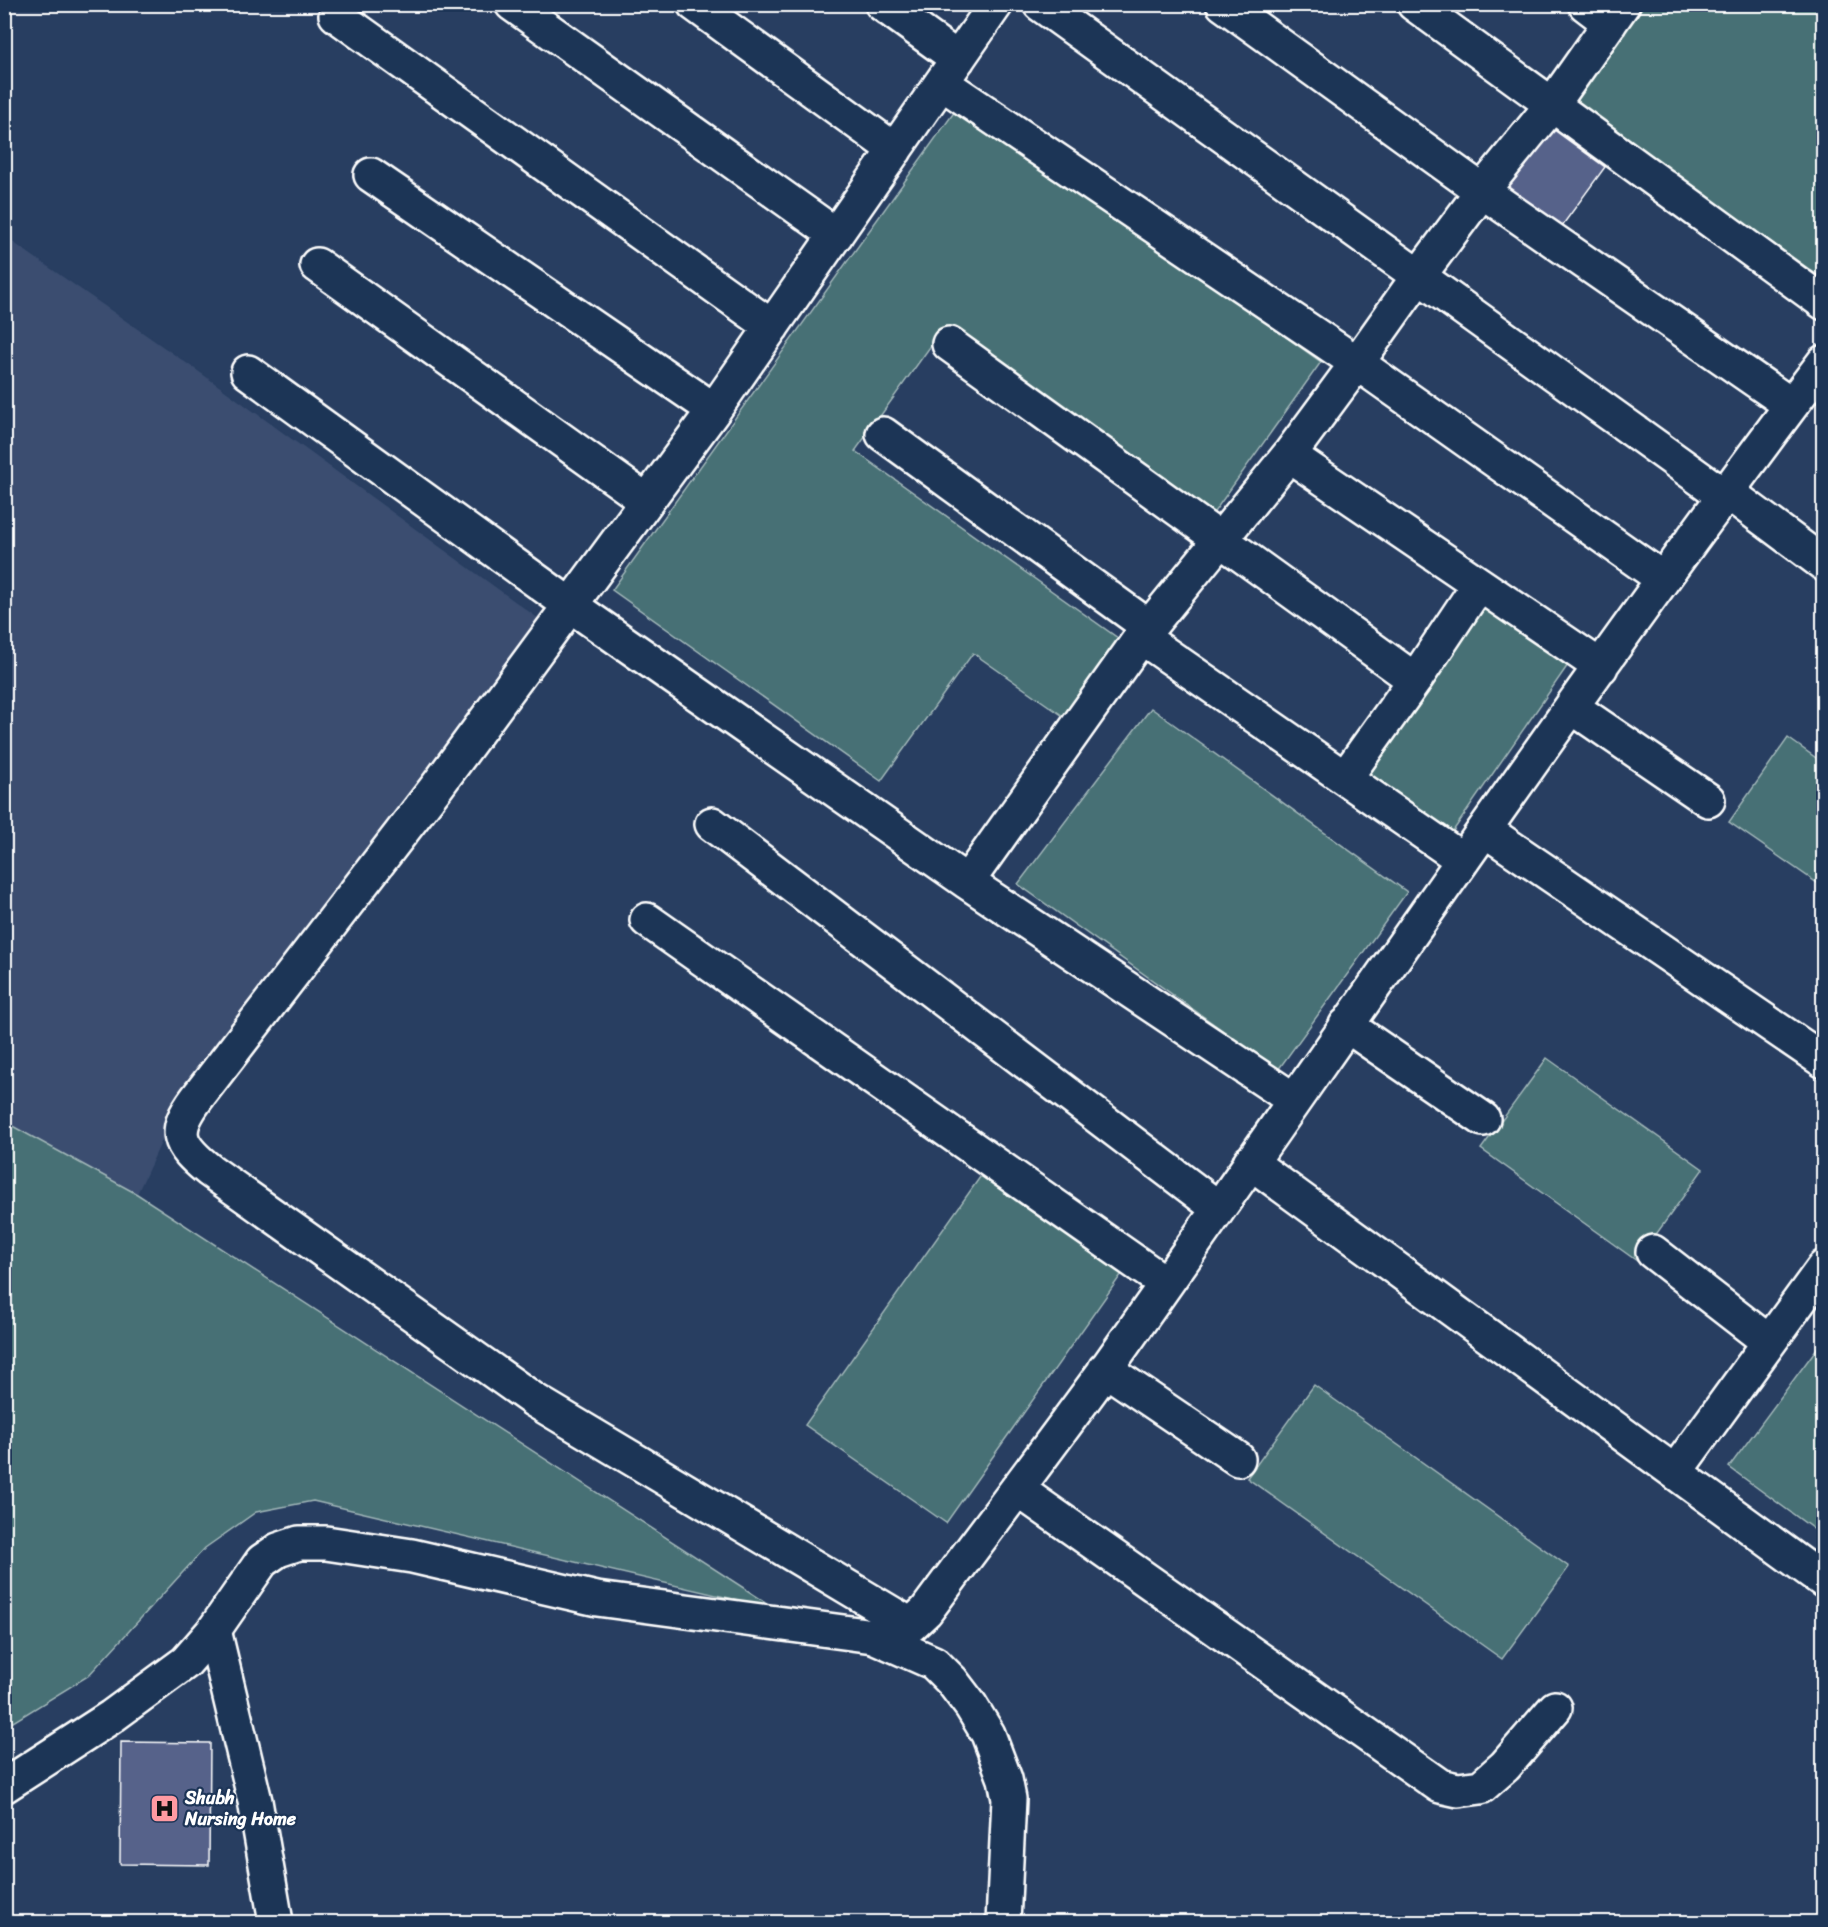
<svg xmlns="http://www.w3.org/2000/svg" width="1828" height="1927" viewBox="0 0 1828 1927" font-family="Sriracha,sans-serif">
<rect width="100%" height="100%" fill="#283e61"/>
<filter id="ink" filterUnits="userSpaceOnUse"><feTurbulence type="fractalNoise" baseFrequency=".0167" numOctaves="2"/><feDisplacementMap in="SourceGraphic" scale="12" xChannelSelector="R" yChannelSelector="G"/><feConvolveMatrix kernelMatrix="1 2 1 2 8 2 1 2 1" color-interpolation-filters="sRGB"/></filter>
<g filter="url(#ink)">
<path fill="#3a4d70" d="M 4,236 L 205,376 L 539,619 L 171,1121 L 137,1194 L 5,1122 Z"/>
<path fill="#477074" stroke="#a3b8ba" stroke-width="1.5" d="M 1644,5 L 1823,5 L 1823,279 L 1572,100 Z
M 960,104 L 1321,362 L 1212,515 L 945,326 L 855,451 L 1122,641 L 1066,718 L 973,653 L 881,781 L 612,590 Z
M 1485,608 L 1568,665 L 1451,834 L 1367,776 Z
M 1151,708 L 1407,892 L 1278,1070 L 1018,884 Z
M 1788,738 L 1823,763 L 1823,887 L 1729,822 Z
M 1547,1058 L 1703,1169 L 1637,1261 L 1481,1149 Z
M 5,1122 L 137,1194 L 776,1609 L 313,1501 L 256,1512 L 205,1548 L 88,1676 L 5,1727 Z
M 985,1170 L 1126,1268 L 946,1523 L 805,1425 Z
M 1823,1340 L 1823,1536 L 1729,1467 Z
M 1314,1385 L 1569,1567 L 1502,1659 L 1247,1478 Z"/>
<path fill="#56628a" stroke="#fff" stroke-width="1.5" d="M 1550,127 L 1605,167 L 1556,234 L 1501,195 Z
M 121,1742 L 210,1743 L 209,1865 L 120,1864 Z"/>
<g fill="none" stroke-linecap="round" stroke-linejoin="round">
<defs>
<path id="street" d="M 512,4 L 836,235
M 694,4 L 895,150
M 882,4 L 958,59
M 1040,4 L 1723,495
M 1223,4 L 1482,191 L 1791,405
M 1414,4 L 1824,303
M 1585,4 L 1610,23
M 336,15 L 772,327
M 942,83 L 1357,363 L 1663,579
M 371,175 L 714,410
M 317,265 L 647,501
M 949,344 L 1415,680
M 248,372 L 570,605 L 967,882 L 1294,1100
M 883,434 L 1149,627
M 1289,455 L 1601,667
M 1726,491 L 1824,564
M 1141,637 L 1463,860
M 1572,707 L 1708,800
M 1345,778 L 1415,680 L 1479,584
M 712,824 L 1218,1208
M 1485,830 L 1824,1061
M 967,882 L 1141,637 L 1289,455 L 1357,363 L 1418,277 L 1482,191 L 1552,105 L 1623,4
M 647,920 L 1165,1283
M 1346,1025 L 1483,1119
M 1250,1162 L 1824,1581
M 1653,1252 L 1769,1342
M 1105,1369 L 1238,1459
M 1675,1472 L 1824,1267
M 1017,1489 L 1440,1786 L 1458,1790 L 1481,1787 L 1505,1766 L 1555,1708
M 911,1625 L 534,1400 L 209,1170 C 177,1144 172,1132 197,1098 L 438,785 L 714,410 L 996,4
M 214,1630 L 255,1801 L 276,1922
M 892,1634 L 911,1625 L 926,1611 C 986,1530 1047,1450 1106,1369 C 1344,1033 1575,691 1824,362"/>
<path id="secondary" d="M 4,1786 L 111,1717 L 186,1662 L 214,1630 L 262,1561 L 278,1550 L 299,1543 L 326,1543 L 412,1556 L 597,1599 L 873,1636 L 934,1663 L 952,1681 L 971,1706 L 988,1734 L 1005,1779 L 1009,1799 L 1003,1922"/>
</defs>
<use href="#street" stroke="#fff" stroke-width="38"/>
<use href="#secondary" stroke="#fff" stroke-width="38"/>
<use href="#street" stroke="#1d3557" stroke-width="33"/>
<use href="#secondary" stroke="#1d3557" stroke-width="33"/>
</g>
</g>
<defs>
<symbol id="hospital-square" viewBox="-11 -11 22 22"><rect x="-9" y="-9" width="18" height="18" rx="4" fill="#ff9aa2" stroke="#1d3557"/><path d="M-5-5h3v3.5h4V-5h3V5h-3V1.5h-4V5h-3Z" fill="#111"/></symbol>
</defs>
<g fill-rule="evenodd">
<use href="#hospital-square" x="148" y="1792" width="33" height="33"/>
</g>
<g text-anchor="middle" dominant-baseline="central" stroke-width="4.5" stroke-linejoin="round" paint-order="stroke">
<g font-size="18" font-weight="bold" fill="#fff" stroke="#1d3557" text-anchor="start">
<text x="185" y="1798">Shubh<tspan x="185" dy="21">Nursing Home</tspan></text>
</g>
</g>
<rect width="1828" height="1927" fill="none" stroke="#1d3557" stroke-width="24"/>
<rect x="12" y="12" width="1804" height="1903" fill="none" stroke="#fff" stroke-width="2" filter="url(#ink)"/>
</svg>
